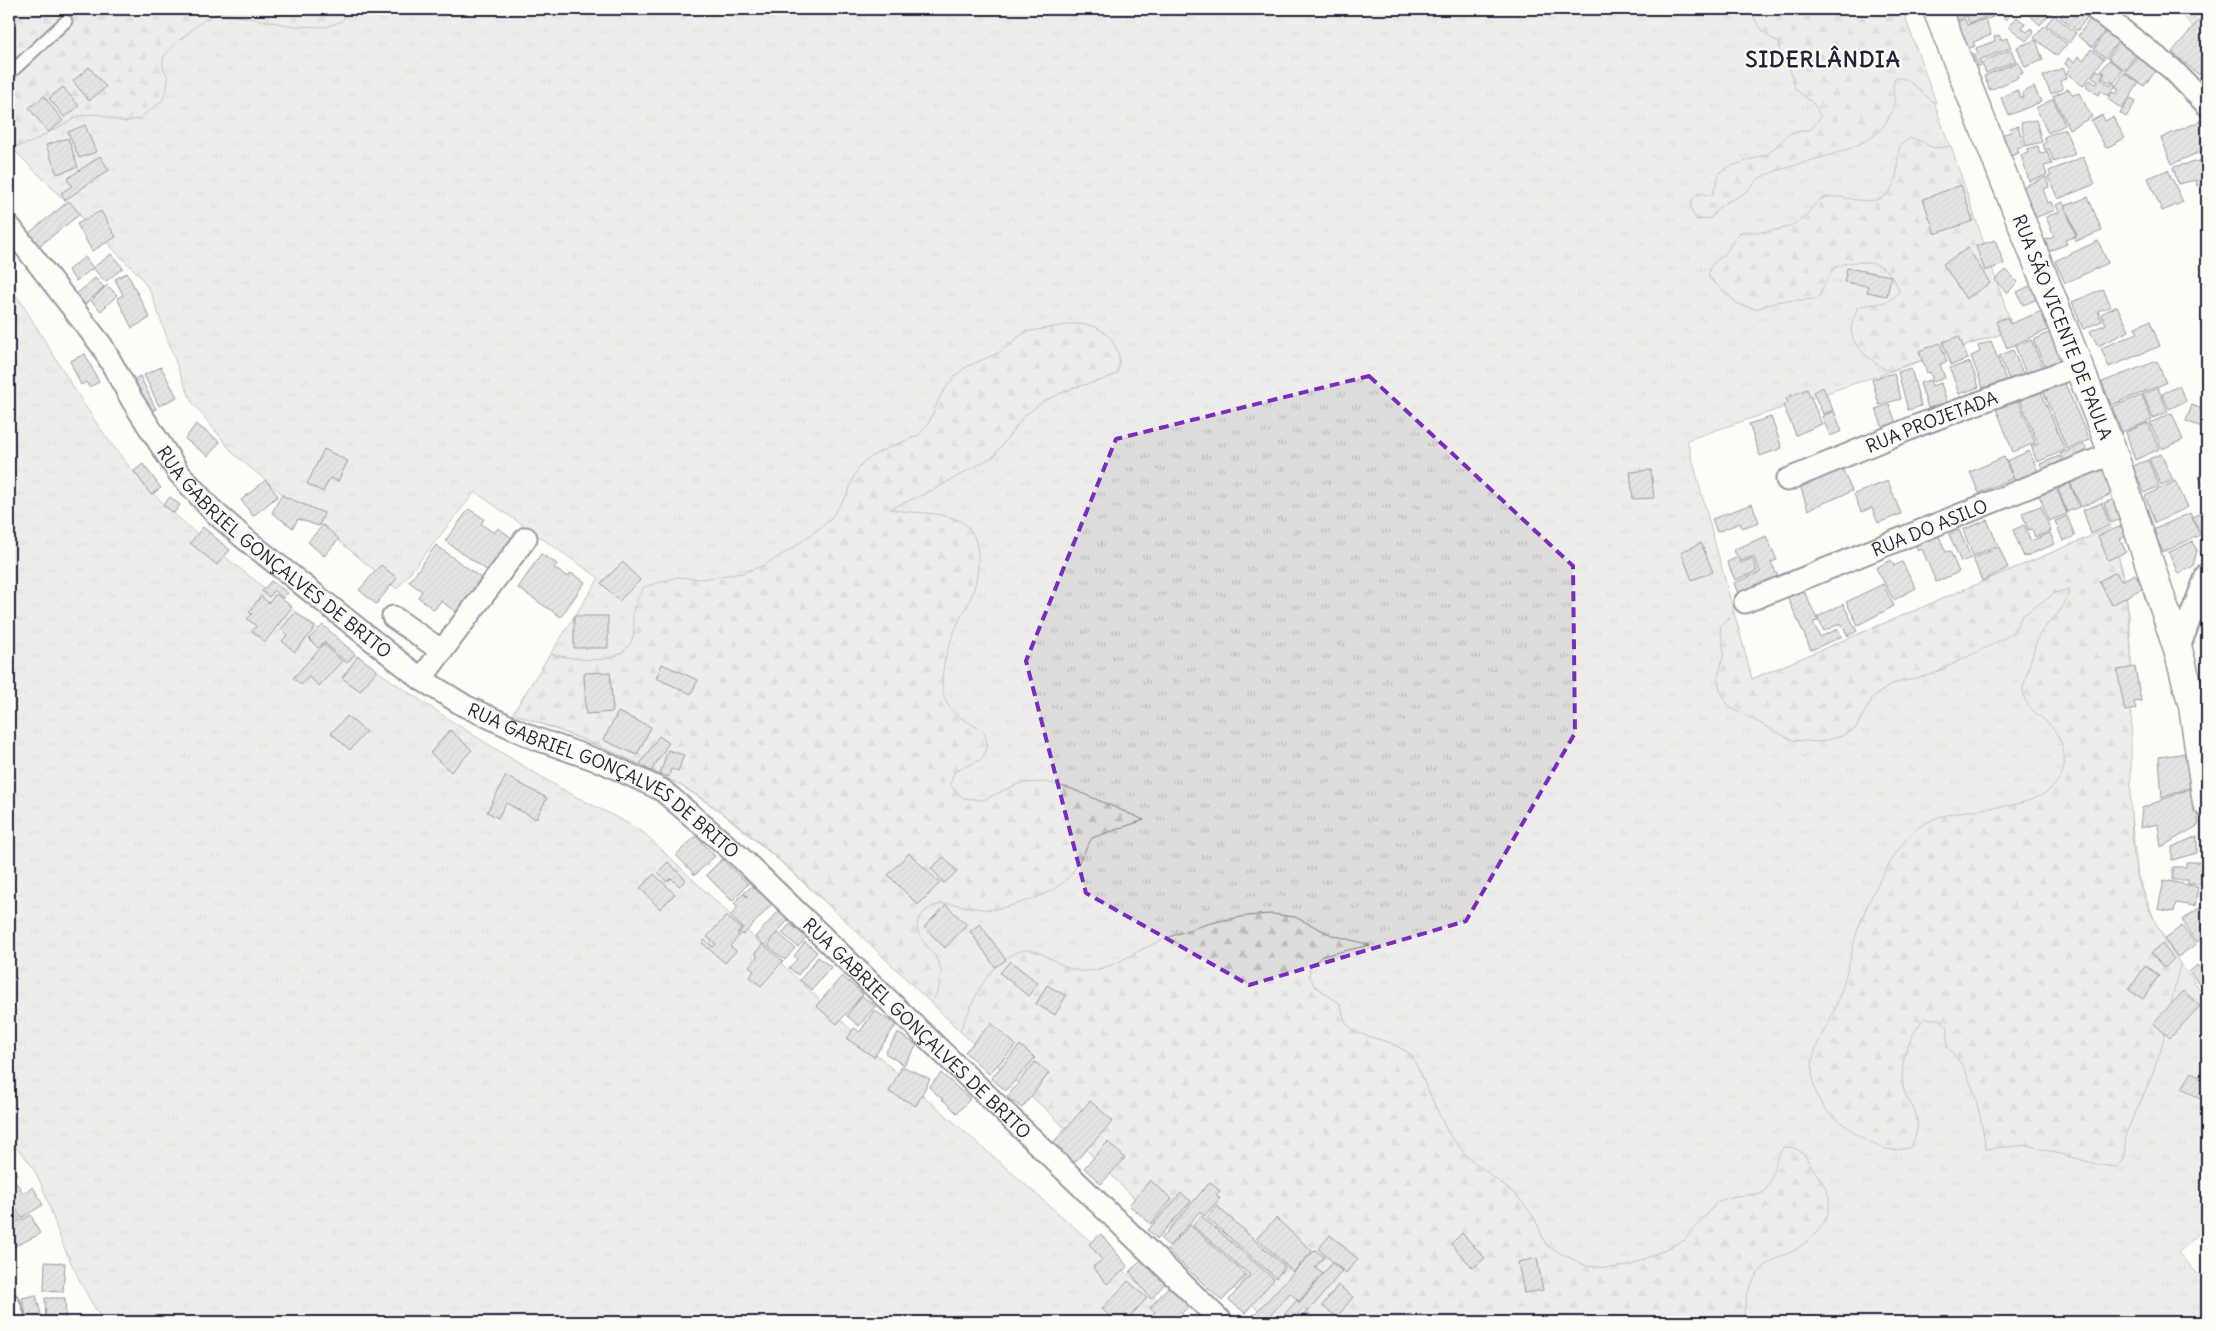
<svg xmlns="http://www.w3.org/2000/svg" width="2216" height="1331" viewBox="0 0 2216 1331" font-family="Delius,sans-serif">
<defs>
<pattern id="grass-tufts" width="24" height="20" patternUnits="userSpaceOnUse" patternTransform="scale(1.25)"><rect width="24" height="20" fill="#dddcdb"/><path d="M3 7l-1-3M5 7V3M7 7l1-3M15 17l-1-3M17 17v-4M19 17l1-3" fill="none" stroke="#bdbcbd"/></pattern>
<pattern id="forest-firs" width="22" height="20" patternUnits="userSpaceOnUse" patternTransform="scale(1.25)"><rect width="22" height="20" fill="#dddcdb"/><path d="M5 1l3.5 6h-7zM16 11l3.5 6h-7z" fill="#bdbcbd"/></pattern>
<pattern id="building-hatch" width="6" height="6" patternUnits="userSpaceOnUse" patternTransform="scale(1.25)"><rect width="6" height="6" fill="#c6c6c8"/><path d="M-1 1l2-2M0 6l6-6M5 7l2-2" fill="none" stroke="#aaaaad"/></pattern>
</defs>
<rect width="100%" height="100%" fill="#fdfcf7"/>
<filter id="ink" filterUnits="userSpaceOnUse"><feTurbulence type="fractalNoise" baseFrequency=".02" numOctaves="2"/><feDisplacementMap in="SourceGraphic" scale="10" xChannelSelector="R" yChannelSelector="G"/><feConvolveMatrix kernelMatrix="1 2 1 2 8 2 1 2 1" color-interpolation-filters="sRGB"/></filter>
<g filter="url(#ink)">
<path fill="url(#grass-tufts)" stroke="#807f8b" d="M 9,9 L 1902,9 L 2013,330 L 1687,440 L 1752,679 L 2110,528 L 2123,572 L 2129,615 L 2131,646 L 2130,807 L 2138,877 L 2156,924 L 2180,964 L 2207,998 L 2207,1226 L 2178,1253 L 2207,1284 L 2207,1322 L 1272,1322 L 1128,1192 L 1052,1115 L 960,1031 L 868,941 L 774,856 L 721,812 L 680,785 L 609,750 L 513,713 L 599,578 L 475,492 L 397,589 L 234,454 L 192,402 L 180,374 L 151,293 L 140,276 L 9,145 Z
M 9,287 L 19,299 C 54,354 86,414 127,464 C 164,510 211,546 257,582 C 352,657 452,724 555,785 C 584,802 615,815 644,833 L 887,1064 L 1183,1322 L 104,1322 C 92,1307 69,1260 61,1240 C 49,1209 40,1161 9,1143 Z"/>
<path fill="url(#forest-firs)" stroke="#807f8b" d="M 20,9 L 352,9 L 342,21 L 326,27 L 294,26 L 220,13 L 204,20 L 171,47 L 163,58 L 163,67 L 168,77 L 167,89 L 162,101 L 139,119 L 125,122 L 97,114 L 79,116 L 30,143 L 10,147 L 9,23 Z
M 1110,9 L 1138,9 C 1129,17 1119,16 1110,9 Z
M 1163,9 L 1214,9 C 1200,20 1177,15 1163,9 Z
M 1751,9 L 1902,9 L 1936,103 C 1921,96 1912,76 1895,78 C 1891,87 1895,95 1894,104 C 1893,113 1886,123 1880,130 C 1861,153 1788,163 1760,178 C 1754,182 1750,190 1743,194 C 1728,203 1721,201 1711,218 L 1697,220 C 1689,211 1688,199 1700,193 L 1712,196 L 1720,172 L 1728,167 L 1768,154 L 1790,133 L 1810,130 L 1821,117 L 1814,104 L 1795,89 L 1790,69 L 1780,53 L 1779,43 C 1764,34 1755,25 1751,9 Z
M 2175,9 L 2207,9 L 2207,40 Z
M 1910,138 C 1931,141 1923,152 1951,146 L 2013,330 L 1888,371 C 1875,363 1852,348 1851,330 C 1851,324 1856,314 1857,307 C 1873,303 1890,306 1899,291 C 1897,282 1889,271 1880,266 C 1869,261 1844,260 1834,269 C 1826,276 1824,291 1816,299 L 1780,301 L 1756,309 L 1738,304 L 1709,278 L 1709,270 L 1713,263 L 1723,256 L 1740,232 C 1762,232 1784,233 1802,219 C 1812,211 1815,199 1828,197 C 1847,195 1873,209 1888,193 C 1900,180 1896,161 1900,145 Z
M 1072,324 C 1077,324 1083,324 1088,325 C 1110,329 1125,354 1117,374 L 1102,380 L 1073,388 L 1044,401 L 1024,416 L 994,456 L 933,490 L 890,509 C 912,514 938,511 958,520 C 984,532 980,569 973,592 C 970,603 962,613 958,623 C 948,645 935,681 947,704 C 954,716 973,724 984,732 L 988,746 L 982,759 L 954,772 L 950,785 L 963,798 L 983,800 L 1020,783 L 1045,782 L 1072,789 L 1144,820 L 1092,838 C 1082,854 1076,873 1060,885 C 1043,897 1017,905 996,909 C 972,913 940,891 921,916 C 906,935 939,951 941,971 C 942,983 937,993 931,1003 C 890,963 848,923 805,883 C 766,848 726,811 680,785 C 627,755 570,734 513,713 L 550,654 C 576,659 629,671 634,631 C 635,628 633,624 633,620 C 632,608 638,597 644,587 L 677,577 L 701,579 L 742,573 L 762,566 L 790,550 L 829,521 L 848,493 L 855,474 L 862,463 L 881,451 L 919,435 L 928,424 L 941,395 L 954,377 L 966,367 L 998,353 L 1025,332 Z
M 2110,528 C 2135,601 2132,678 2131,754 C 2131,794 2129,835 2137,875 C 2144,907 2163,936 2180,964 L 2161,1050 L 2150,1081 L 2126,1133 L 2124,1159 L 2116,1167 L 2100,1165 L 2027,1145 L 1986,1149 C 1980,1115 1974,1071 1947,1047 L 1948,1027 L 1940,1019 L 1924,1019 C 1907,1038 1897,1070 1905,1094 C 1907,1099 1911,1103 1913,1108 C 1921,1122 1917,1134 1910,1148 C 1905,1148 1899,1150 1894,1150 C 1872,1149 1850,1129 1833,1116 C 1818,1106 1812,1086 1812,1068 C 1812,1045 1830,1024 1837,1003 C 1845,982 1849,961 1855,939 C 1864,907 1892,849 1918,828 C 1955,798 2037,821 2061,776 C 2068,762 2063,743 2055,731 C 2045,717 2023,710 2023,689 C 2023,686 2037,639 2038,637 C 2050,617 2064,615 2069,589 L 2055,593 L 2022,616 L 2014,632 L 2001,640 L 1933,674 L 1892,684 L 1873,697 L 1855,729 L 1842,736 L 1819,742 L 1792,740 L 1729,707 L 1720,690 L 1718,678 L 1724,652 L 1720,626 L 1734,612 L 1752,679 Z
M 1272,914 L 1295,917 L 1332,935 L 1370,945 L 1322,956 L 1310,967 L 1309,976 L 1315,986 L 1340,1004 L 1346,1024 L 1357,1033 L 1391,1043 L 1411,1054 L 1448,1133 L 1468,1157 L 1517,1196 L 1534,1217 L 1546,1245 L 1562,1254 L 1587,1266 L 1607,1268 L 1629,1266 L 1685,1240 L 1718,1201 L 1736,1196 L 1763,1193 C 1775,1180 1772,1161 1784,1147 C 1800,1147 1804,1154 1812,1167 C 1818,1177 1827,1186 1829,1198 C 1832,1221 1813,1239 1795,1250 C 1786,1255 1773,1259 1765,1266 C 1750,1279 1743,1303 1744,1322 L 1272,1322 L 1128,1192 L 1052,1115 L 960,1031 C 973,1003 985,965 1017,952 C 1042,942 1060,974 1088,971 C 1112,969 1129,955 1151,945 C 1190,927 1228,916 1272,914 Z"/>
<path fill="url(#building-hatch)" stroke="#22223b" d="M 1951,9 L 1991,9 L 1993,17 L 1987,19 L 1986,17 L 1969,23 L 1967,16 L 1955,21 Z
M 1998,9 L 2010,9 L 2013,11 L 2006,20 Z
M 2023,9 L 2042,9 L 2049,15 L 2040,25 Z
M 2043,9 L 2055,9 L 2049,15 Z
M 2067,9 L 2079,9 L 2088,16 L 2077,31 L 2060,17 Z
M 2054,15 L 2076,33 L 2069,43 L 2046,25 Z
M 2093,15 L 2108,26 L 2093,47 L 2078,36 Z
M 2017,17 L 2025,24 L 2022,28 L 2027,32 L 2031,28 L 2034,32 L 2026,41 L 2009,27 Z
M 1965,19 L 1967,25 L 1985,19 L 1991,35 L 1973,42 L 1975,46 L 1965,50 L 1956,22 Z
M 2200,19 L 2207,25 L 2207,65 L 2199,75 L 2172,52 Z
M 2044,26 L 2067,44 L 2057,56 L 2034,38 Z
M 2108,28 L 2121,37 L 2106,58 L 2094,49 Z
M 1999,35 L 2001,40 L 2007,38 L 2011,48 L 1979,60 L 1981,65 L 1978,67 L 1973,54 L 1978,53 L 1976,48 L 1995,41 L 1994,37 Z
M 2122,39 L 2139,51 L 2125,70 L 2108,58 Z
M 2036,40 L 2043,60 L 2025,67 L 2017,47 Z
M 2091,49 L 2104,59 L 2083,86 L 2066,73 L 2070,68 L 2065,64 L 2068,58 L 2074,62 L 2078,56 L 2083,60 Z
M 2011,50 L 2016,61 L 1986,73 L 1981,62 Z
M 2139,54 L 2158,68 L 2144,86 L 2125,72 Z
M 2109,60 L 2123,70 L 2114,83 L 2111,81 L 2110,83 L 2102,78 L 2105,73 L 2101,71 Z
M 2018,62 L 2023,73 L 2017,76 L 2018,78 L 1990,90 L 1984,76 Z
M 89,67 L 106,87 L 89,101 L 73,81 Z
M 2063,68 L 2067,78 L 2060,81 L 2063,89 L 2051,94 L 2043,76 Z
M 2207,69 L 2207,86 L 2199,78 Z
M 2097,70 L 2104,74 L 2101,79 L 2110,86 L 2112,83 L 2116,85 L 2108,96 L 2101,91 L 2098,95 L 2086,86 L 2090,80 L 2096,84 L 2099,81 L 2092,77 Z
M 2124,73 L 2139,83 L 2122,109 L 2108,99 L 2112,92 L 2116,94 L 2119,89 L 2115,87 Z
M 63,87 L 79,106 L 65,118 L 49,98 Z
M 2034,87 L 2041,102 L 2009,115 L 2001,98 L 2017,90 L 2020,98 L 2023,97 L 2022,93 Z
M 2068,89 L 2073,95 L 2079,93 L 2092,117 L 2069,129 L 2053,96 Z
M 44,96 L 63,121 L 48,132 L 29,108 Z
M 2131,98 L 2136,101 L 2126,117 L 2120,113 Z
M 2053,99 L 2065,125 L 2048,133 L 2036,108 Z
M 2102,115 L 2105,121 L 2113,117 L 2125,138 L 2106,148 L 2091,121 Z
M 2207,118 L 2207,149 L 2172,164 L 2161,138 Z
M 2036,120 L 2042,142 L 2026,146 L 2021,123 Z
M 85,125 L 96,152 L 79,158 L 68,132 Z
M 2018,126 L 2024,146 L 2017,148 L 2019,153 L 2007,157 L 2000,135 L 2011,132 L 2010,128 Z
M 2065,129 L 2075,154 L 2054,162 L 2049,149 L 2045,150 L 2043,144 L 2046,142 L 2044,137 Z
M 68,138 L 78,167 L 57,174 L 46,145 Z
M 2038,146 L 2040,154 L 2047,151 L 2052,164 L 2044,166 L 2047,175 L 2029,181 L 2021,155 L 2028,153 L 2027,149 Z
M 100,156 L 109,170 L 65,200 L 61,193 L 72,186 L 67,179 Z
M 2083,157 L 2095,184 L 2058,199 L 2048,177 L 2051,176 L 2049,171 Z
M 2204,160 L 2207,184 L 2197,186 L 2196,180 L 2178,184 L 2173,167 Z
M 2168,170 L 2183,202 L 2162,211 L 2148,178 Z
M 2046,177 L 2049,187 L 2043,189 L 2048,203 L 2051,202 L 2055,210 L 2034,218 L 2022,187 Z
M 1961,185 L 1973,221 L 1935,234 L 1923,199 Z
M 2088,197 L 2102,231 L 2076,241 L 2074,238 L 2077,236 L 2065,206 Z
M 69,201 L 80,214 L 34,250 L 24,237 Z
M 2063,202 L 2076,236 L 2065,240 L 2067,244 L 2049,251 L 2045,240 L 2054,237 L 2046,217 L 2059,212 L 2056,205 Z
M 101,211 L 116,237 L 92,251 L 77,224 Z
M 1995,240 L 2004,264 L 1985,271 L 1976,246 Z
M 2098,241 L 2108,263 L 2065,283 L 2055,261 Z
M 1968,248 L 1990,283 L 1966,299 L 1943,264 Z
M 111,254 L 123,268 L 105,282 L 93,268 Z
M 85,257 L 93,268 L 76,281 L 68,270 Z
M 1847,268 L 1891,276 L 1887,296 L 1867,292 L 1868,286 L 1844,282 Z
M 2006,270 L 2018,282 L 2007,293 L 1995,280 Z
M 127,273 L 150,318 L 132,328 L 117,298 L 123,295 L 115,279 Z
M 95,278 L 104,287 L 82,307 L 73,297 Z
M 2034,284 L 2040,298 L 2023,305 L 2017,292 Z
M 107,285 L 117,295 L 101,311 L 91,301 Z
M 2103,289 L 2111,306 L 2098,311 L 2102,321 L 2083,329 L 2072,302 Z
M 2117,306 L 2129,331 L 2098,346 L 2090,331 L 2106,324 L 2101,314 Z
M 2042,311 L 2050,329 L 2007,348 L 1996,322 L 2007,317 L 2010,324 Z
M 2150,321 L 2160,346 L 2109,367 L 2101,348 L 2138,333 L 2135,327 Z
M 2051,332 L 2063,360 L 2046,368 L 2033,340 Z
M 1959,336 L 1968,359 L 1951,365 L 1943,342 Z
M 2031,340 L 2044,369 L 2027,376 L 2015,346 Z
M 1991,341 L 2006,380 L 1983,388 L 1971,356 L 1980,352 L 1978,346 Z
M 1940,343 L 1947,362 L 1940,364 L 1945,378 L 1933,382 L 1930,372 L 1927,373 L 1919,351 Z
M 2013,350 L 2025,378 L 2011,384 L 1999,356 Z
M 85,354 L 99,382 L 89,387 L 86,382 L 81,385 L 70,361 Z
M 2157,361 L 2166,383 L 2111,405 L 2102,382 Z
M 1970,362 L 1979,387 L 1959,394 L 1950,368 Z
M 161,367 L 177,397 L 159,406 L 144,375 Z
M 1911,368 L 1921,406 L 1908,410 L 1898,372 Z
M 1894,373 L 1901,399 L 1879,405 L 1872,379 Z
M 140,376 L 156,409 L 144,416 L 127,383 Z
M 1930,380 L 1932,386 L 1941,383 L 1947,402 L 1928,408 L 1920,383 Z
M 2064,381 L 2089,440 L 2067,449 L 2043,390 Z
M 2179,386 L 2186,401 L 2169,409 L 2162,394 Z
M 1823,387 L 1833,410 L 1823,414 L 1813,392 Z
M 2158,388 L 2168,412 L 2153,418 L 2143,394 Z
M 1807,389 L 1822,424 L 1796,435 L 1783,405 L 1788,403 L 1786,398 Z
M 2040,389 L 2065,450 L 2037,462 L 2031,446 L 2038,444 L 2019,397 Z
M 2142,395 L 2152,420 L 2122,432 L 2112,407 Z
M 2018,399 L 2035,443 L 2013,452 L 1996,408 Z
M 1889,404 L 1897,426 L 1884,431 L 1876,409 Z
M 2192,405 L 2207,411 L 2207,429 L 2186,421 Z
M 1834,411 L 1842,431 L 1830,436 L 1822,416 Z
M 2172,413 L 2183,440 L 2162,449 L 2150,423 Z
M 1771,417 L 1782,448 L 1760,456 L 1749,424 Z
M 2148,423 L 2159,449 L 2135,460 L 2126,432 Z
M 196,424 L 220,442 L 208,456 L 185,439 Z
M 2084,444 L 2088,453 L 2065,464 L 2060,454 Z
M 324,449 L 348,461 L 338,481 L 330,478 L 323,492 L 307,484 Z
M 2029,451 L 2039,473 L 2015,483 L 2007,461 Z
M 2161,454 L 2173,480 L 2161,485 L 2149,459 Z
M 2059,456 L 2063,465 L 2044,473 L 2040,464 Z
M 2004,457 L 2013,478 L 1979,493 L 1970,472 Z
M 2148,460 L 2159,486 L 2144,493 L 2133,466 Z
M 143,464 L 161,488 L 151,495 L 134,471 Z
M 1841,466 L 1852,491 L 1808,510 L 1799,482 Z
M 2103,468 L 2114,493 L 2081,507 L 2070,482 Z
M 1651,470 L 1654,498 L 1633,499 L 1630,472 Z
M 2207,474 L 2207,495 L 2199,477 Z
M 266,480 L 278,496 L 253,516 L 241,500 Z
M 1888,481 L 1901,514 L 1878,523 L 1872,508 L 1861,512 L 1854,494 Z
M 2175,481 L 2188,507 L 2155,523 L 2145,496 Z
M 2070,483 L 2079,507 L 2067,512 L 2058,489 Z
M 2055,485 L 2067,514 L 2049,521 L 2038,492 Z
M 281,495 L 324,513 L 319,526 L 298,519 L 293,528 L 272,513 Z
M 170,497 L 180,505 L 174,513 L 163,505 Z
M 2117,498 L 2124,518 L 2111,523 L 2104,503 Z
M 2102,503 L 2110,525 L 2091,534 L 2083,510 Z
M 1752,504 L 1759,522 L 1742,528 L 1740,523 L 1717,532 L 1712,519 Z
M 2041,506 L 2051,531 L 2035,537 L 2032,529 L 2028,530 L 2022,513 Z
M 469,509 L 484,519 L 481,524 L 494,533 L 498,528 L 512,538 L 488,571 L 445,541 Z
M 2207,511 L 2207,528 L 2203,537 L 2192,517 Z
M 2190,513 L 2200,535 L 2163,552 L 2153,530 Z
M 2067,516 L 2075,536 L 2063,541 L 2055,521 Z
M 1987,520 L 1998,545 L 1973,556 L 1963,530 Z
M 323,525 L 339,539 L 324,556 L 308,542 Z
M 2024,525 L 2031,541 L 2050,533 L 2055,544 L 2024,557 L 2013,530 Z
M 2124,525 L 2128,535 L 2120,539 L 2126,552 L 2108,560 L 2098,536 Z
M 203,527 L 230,550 L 217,565 L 190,543 Z
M 1959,530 L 1971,558 L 1961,562 L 1949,534 Z
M 1938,534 L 1946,552 L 1950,551 L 1959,572 L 1936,582 L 1922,549 L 1918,551 L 1915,544 Z
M 1766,536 L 1777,560 L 1771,562 L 1778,577 L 1738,594 L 1734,583 L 1760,572 L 1753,556 L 1741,561 L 1733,550 Z
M 2192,542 L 2197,550 L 2193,566 L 2178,574 L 2169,552 Z
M 1701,543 L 1713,572 L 1692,580 L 1681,552 Z
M 436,545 L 481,578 L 456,612 L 441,601 L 434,610 L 418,597 L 422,591 L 409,582 Z
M 1999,547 L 2008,568 L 1982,581 L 1973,558 Z
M 541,554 L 557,564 L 554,568 L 568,577 L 571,573 L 585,582 L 561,617 L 518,588 Z
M 1738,557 L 1741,563 L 1752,558 L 1757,571 L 1735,580 L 1727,562 Z
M 1891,560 L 1894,566 L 1902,562 L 1916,588 L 1894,600 L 1876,568 Z
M 623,562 L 640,580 L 619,601 L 601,583 Z
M 381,565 L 397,578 L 376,604 L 359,590 Z
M 2116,572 L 2121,581 L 2135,574 L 2143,588 L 2112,605 L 2099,581 Z
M 271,581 L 288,593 L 283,598 L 274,591 L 269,597 L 262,591 Z
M 1883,584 L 1894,606 L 1858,625 L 1846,602 Z
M 1803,589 L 1818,621 L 1813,622 L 1820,637 L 1838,629 L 1841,637 L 1811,650 L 1787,596 Z
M 276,594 L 292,607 L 265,642 L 252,631 L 256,626 L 247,619 L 252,614 L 249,612 L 261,596 L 269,603 Z
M 1843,604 L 1857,631 L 1848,636 L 1841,623 L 1824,631 L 1817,617 Z
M 296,612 L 315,628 L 295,652 L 282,641 L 287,635 L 281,629 Z
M 574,616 L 608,616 L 608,648 L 574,648 Z
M 323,625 L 355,654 L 347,663 L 324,642 L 318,648 L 309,639 Z
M 324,644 L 342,661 L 319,686 L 309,677 L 301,685 L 293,678 Z
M 358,656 L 377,670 L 360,691 L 342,678 Z
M 662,664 L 698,680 L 691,694 L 656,678 Z
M 2135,667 L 2141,701 L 2134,702 L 2136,709 L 2125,711 L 2117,670 Z
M 610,672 L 613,712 L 586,714 L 584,673 Z
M 618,712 L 651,727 L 637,755 L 603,740 Z
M 347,716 L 366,732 L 350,750 L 331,733 Z
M 450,730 L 472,750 L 451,772 L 430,753 Z
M 659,736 L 669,743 L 651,771 L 640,764 Z
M 668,750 L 684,755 L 678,771 L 671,769 L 669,777 L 660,774 Z
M 2187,753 L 2191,787 L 2162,798 L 2159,757 Z
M 506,776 L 547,798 L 536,819 L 506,803 L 498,818 L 487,812 Z
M 2194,787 L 2199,825 L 2161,847 L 2158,824 L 2140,828 L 2142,808 Z
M 696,836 L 715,856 L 695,875 L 676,855 Z
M 2197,836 L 2197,853 L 2172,860 L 2172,847 Z
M 909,853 L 940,883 L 918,905 L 888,875 Z
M 944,857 L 957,872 L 944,883 L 931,868 Z
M 722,859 L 748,884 L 732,901 L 706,875 Z
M 668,862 L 686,880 L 679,886 L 671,878 L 667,882 L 658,872 Z
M 2186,862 L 2203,862 L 2203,884 L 2188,884 L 2188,880 L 2173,880 L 2173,867 L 2186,867 Z
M 654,874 L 675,894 L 660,909 L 640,888 Z
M 2164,880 L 2198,887 L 2195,906 L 2176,903 L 2174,912 L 2158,909 Z
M 752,886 L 772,904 L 743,935 L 739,932 L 743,928 L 730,916 L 738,907 L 734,903 L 743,894 L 748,897 L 744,893 Z
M 946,905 L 967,925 L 945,948 L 924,927 Z
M 2202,906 L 2207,914 L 2207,935 L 2197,942 L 2182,920 Z
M 779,911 L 789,919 L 765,946 L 755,937 Z
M 726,916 L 741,928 L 737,933 L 740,935 L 730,946 L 736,951 L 725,963 L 702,943 L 705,940 L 713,947 L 716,944 L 707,937 Z
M 790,924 L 806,937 L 798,947 L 782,933 Z
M 980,924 L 1006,960 L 995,967 L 970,931 Z
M 2182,926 L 2196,944 L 2178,957 L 2164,939 Z
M 778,933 L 795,948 L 785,960 L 768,946 Z
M 805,942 L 817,952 L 798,975 L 789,968 L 797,959 L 794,956 Z
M 763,944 L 783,961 L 761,986 L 750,977 L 754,971 L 749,966 L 758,956 L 755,953 Z
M 2162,944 L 2174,959 L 2164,968 L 2151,953 Z
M 818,957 L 831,967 L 812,990 L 800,980 Z
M 1010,961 L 1038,983 L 1028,996 L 1000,973 Z
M 2197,965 L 2207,977 L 2207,992 L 2189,972 Z
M 2145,966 L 2159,975 L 2143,999 L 2129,990 Z
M 842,976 L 863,994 L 837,1024 L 816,1006 Z
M 1047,985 L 1066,996 L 1055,1015 L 1036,1004 Z
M 2184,991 L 2200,1006 L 2170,1038 L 2153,1023 Z
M 862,996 L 875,1006 L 859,1026 L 847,1016 Z
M 874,1010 L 896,1025 L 874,1057 L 847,1039 L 854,1028 L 860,1032 Z
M 991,1023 L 1016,1045 L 989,1074 L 965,1052 Z
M 898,1033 L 917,1045 L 904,1065 L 885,1053 Z
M 1020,1045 L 1035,1058 L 1006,1091 L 991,1078 Z
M 1035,1062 L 1049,1073 L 1022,1108 L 1007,1097 Z
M 902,1066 L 930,1079 L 916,1106 L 889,1092 Z
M 2192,1072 L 2205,1080 L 2207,1076 L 2207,1103 L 2182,1088 Z
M 941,1073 L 970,1099 L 957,1113 L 929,1087 Z
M 1090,1101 L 1113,1121 L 1074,1163 L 1052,1144 Z
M 1108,1142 L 1125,1158 L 1101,1184 L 1084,1168 Z
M 9,1158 L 17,1174 L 9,1178 Z
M 1150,1180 L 1172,1199 L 1151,1224 L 1129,1205 Z
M 16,1182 L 23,1193 L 33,1187 L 43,1205 L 21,1218 L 9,1196 L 9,1186 Z
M 1210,1182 L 1220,1191 L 1216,1195 L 1220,1198 L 1204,1216 L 1200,1211 L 1169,1246 L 1161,1239 Z
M 1181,1193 L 1191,1201 L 1157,1239 L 1148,1230 Z
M 9,1198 L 19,1219 L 9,1224 Z
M 1217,1206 L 1285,1267 L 1276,1278 L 1207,1218 Z
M 31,1215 L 40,1234 L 9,1249 L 9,1226 Z
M 1201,1216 L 1274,1279 L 1245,1313 L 1229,1300 L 1250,1275 L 1193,1226 Z
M 1276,1218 L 1312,1251 L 1293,1272 L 1257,1238 Z
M 1190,1225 L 1246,1275 L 1222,1301 L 1167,1250 Z
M 1462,1233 L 1485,1258 L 1473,1268 L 1451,1244 Z
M 1101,1234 L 1128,1267 L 1107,1284 L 1093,1267 L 1102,1260 L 1089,1244 Z
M 1330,1235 L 1358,1259 L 1346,1273 L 1318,1249 Z
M 1315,1250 L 1324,1257 L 1315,1268 L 1323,1274 L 1299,1301 L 1290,1293 L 1264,1322 L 1247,1322 Z
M 1144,1256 L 1169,1279 L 1151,1299 L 1130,1272 Z
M 1537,1258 L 1543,1290 L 1524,1293 L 1518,1262 Z
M 45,1262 L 65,1263 L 63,1292 L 44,1291 Z
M 1332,1263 L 1342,1271 L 1308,1312 L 1304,1308 L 1292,1322 L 1278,1322 L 1297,1300 L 1299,1303 Z
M 1128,1281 L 1147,1298 L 1125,1322 L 1116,1322 L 1102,1309 Z
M 1338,1285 L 1353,1297 L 1337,1317 L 1322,1306 Z
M 1169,1286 L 1190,1304 L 1174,1322 L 1157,1322 L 1151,1317 L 1155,1312 L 1150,1308 Z
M 36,1295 L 43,1322 L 28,1322 L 22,1298 Z
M 45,1298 L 65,1298 L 66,1322 L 46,1322 Z
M 1306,1312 L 1319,1322 L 1297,1322 Z"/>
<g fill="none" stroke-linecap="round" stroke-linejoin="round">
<defs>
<path id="lane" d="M 9,74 L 66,21"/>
<g id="street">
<path d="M 2095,9 L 2172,69 L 2207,105"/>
<path id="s1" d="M 9,226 L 102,346 L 132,400 L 178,472 L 212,510 L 244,538 L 421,679 L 465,706 L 534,738 L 605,763 L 662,790 L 741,858 L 1222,1322"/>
<path id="s2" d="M 1787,480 L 1919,425 L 2078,366"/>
<path id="s3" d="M 1745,602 L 2113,453"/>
<path d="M 393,617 L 442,651"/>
<path d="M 2178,650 L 2207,574"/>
<path d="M 421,679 L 526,538"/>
<path d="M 9,1304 L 15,1322"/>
</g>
<g id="secondary">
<path id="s4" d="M 1937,9 L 2113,453 L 2178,650 L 2193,706 L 2207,803"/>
</g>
</defs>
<use href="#lane" stroke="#22223b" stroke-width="15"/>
<use href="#street" stroke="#22223b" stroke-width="25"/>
<use href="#secondary" stroke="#22223b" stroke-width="31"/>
<use href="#lane" stroke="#fdfcf7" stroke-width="11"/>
<use href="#street" stroke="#fdfcf7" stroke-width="21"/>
<use href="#secondary" stroke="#fdfcf7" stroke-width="28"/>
</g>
</g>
<path d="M0 0H2216V1331H0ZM 1369,376 L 1573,566 L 1575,733 L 1466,921 L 1249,985 L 1086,893 L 1026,661 L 1116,439 Z" fill="#fdfcf7" fill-opacity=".55" fill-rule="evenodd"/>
<path fill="none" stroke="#7b2cbf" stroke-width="4" stroke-dasharray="10 6" stroke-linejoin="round" d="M 1369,376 L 1573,566 L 1575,733 L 1466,921 L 1249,985 L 1086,893 L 1026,661 L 1116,439 Z"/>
<g text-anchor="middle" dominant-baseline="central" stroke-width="4.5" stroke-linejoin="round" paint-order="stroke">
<g font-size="18" fill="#22223b" stroke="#fdfcf7">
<text stroke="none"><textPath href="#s4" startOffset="342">RUA SÃO VICENTE DE PAULA</textPath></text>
<text stroke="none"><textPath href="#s2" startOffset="156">RUA PROJETADA</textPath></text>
<text stroke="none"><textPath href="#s3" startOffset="199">RUA DO ASILO</textPath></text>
<text stroke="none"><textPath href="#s1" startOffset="424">RUA GABRIEL GONÇALVES DE BRITO</textPath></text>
<text stroke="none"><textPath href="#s1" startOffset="829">RUA GABRIEL GONÇALVES DE BRITO</textPath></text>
<text stroke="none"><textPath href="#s1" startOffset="1234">RUA GABRIEL GONÇALVES DE BRITO</textPath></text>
</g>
<g font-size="22" font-weight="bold" letter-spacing="1" fill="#22223b" stroke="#fdfcf7">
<text x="1823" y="59">SIDERLÂNDIA</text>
</g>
</g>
<rect width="2216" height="1331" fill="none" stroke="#fdfcf7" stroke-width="30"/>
<rect x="15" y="15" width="2186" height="1301" fill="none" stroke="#22223b" stroke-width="2" filter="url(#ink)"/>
</svg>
